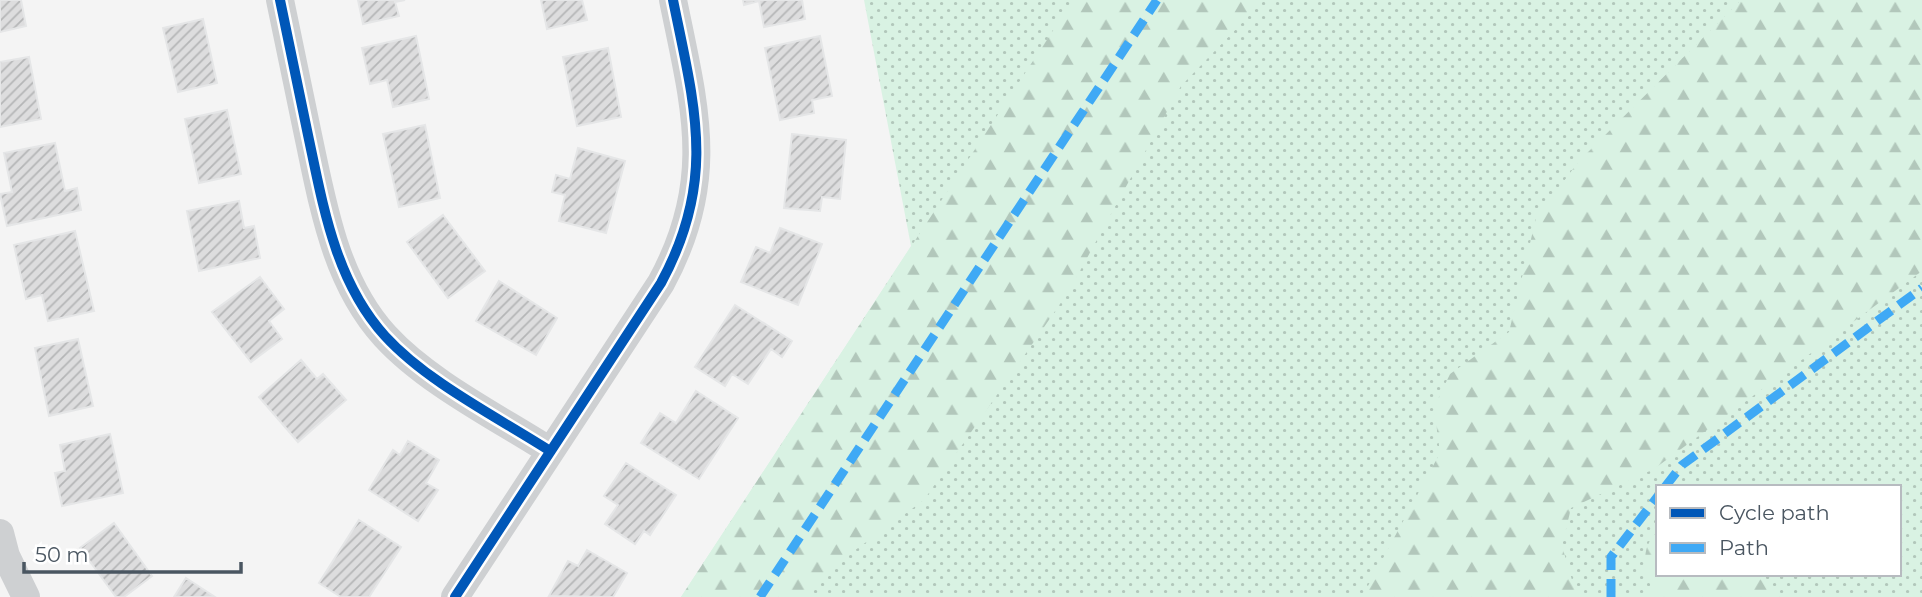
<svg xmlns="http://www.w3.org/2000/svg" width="1922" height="597" viewBox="0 0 1922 597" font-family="Montserrat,sans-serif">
<defs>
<pattern id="green-dots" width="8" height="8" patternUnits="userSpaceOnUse" patternTransform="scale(1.75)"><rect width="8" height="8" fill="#d9f2e3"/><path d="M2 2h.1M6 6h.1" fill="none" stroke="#b2c7bb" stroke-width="1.8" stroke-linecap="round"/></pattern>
<pattern id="forest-firs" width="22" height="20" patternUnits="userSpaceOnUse" patternTransform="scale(1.75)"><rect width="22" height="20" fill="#d9f2e3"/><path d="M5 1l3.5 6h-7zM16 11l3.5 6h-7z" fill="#b2c7bb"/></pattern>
<pattern id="building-hatch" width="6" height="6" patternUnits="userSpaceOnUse" patternTransform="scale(1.75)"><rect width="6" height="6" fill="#ddddde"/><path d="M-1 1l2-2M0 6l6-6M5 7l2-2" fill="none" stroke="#b5b6b7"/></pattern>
</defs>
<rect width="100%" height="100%" fill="#f4f4f4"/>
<path fill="url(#green-dots)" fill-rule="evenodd" d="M 864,0 L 1922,0 L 1922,597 L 681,597 L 911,246 ZM 1658,487 L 1899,487 L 1899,574 L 1658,574 Z"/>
<path fill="url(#forest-firs)" d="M 1073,0 L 1264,0 L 1181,86 L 1069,291 L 924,500 L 821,575 L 807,597 L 681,597 Z
M 1741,0 L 1922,0 L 1922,271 L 1654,469 L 1571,508 L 1562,546 L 1577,597 L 1362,597 L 1440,453 L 1434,407 L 1450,374 L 1509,332 L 1536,218 L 1579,161 Z
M 1658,531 L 1658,574 L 1754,574 L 1783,597 L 1655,597 C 1646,575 1637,550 1658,531 Z"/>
<path fill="url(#building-hatch)" stroke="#e5e6e7" stroke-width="2" d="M 0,0 L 21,0 L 26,26 L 0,32 Z
M 358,0 L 405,0 L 395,2 L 399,16 L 363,24 Z
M 541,0 L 582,0 L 587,20 L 547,29 Z
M 743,0 L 802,0 L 805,19 L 764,27 L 759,1 L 744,5 Z
M 203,19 L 217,83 L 178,92 L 163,28 Z
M 416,36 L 429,99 L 393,107 L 387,80 L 370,84 L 362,48 Z
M 820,36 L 832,96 L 812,100 L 814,113 L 780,120 L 765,48 Z
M 608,48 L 621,117 L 577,126 L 563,57 Z
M 29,57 L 41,119 L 0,127 L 0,62 Z
M 227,110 L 241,174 L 199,183 L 185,119 Z
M 425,125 L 440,198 L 399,207 L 383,134 Z
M 792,134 L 846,140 L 840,199 L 822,197 L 820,211 L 784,208 Z
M 55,143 L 65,191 L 77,188 L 81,210 L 7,226 L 0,194 L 12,192 L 4,153 Z
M 578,148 L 625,161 L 606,233 L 559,221 L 565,195 L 552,192 L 556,175 L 570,179 Z
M 239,201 L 244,228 L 254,226 L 260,258 L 199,271 L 187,211 Z
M 443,215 L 485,271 L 448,298 L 407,242 Z
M 780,228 L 822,244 L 798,305 L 741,282 L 756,247 L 770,253 Z
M 75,231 L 94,311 L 48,321 L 42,295 L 26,299 L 14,245 Z
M 260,277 L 284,309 L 269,321 L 282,339 L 251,362 L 212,312 Z
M 499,281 L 557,318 L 536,355 L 476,321 Z
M 735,305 L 792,341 L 782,357 L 771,349 L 748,384 L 732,374 L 725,386 L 695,367 Z
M 78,339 L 93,406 L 49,416 L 35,348 Z
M 301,360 L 317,379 L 323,374 L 346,400 L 298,442 L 259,397 Z
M 696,391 L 738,418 L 699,479 L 641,443 L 660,413 L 676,423 Z
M 110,434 L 123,493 L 62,506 L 55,473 L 65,471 L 60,445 Z
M 408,441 L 439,460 L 426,483 L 438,490 L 418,521 L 369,490 L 393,450 L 400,455 Z
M 626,463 L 676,495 L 650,535 L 644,531 L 635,544 L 605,524 L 618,505 L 604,496 Z
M 359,520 L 401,547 L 369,597 L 341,597 L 319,583 Z
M 114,523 L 152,576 L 124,597 L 116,597 L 80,548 Z
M 587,550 L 627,573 L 613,597 L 549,596 L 568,561 L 578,566 Z
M 186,578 L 215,597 L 174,597 Z"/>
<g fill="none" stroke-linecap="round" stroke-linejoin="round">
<path stroke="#ced0d2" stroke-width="28" d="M 280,0 C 289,45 299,90 308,135 C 323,205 335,281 385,336 C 427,382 497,417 550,451
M 0,533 L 6,556 L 26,597
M 455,597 L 661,283 C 717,180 695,108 673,0"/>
<path stroke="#3fa9f5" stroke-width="9" stroke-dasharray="18 9" stroke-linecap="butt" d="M 1665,487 L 1682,465 L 1922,288
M 760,597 L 1157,0
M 1611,597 L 1611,557 L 1658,496"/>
<defs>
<path id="cycleway" d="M 280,0 C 289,45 299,90 308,135 C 323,205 335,281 385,336 C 427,382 497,417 550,451
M 455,597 L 661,283 C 717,180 695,108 673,0"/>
</defs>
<use href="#cycleway" stroke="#fff" stroke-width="15"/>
<use href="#cycleway" stroke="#0057b8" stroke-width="10"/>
</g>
<rect x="1656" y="485" width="245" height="91" fill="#ffffff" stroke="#b7bbc0" stroke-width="2"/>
<rect x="1670" y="508" width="35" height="10" fill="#0057b8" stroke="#b7bbc0" stroke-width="2"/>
<text x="1719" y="520" font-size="21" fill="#4a5661">Cycle path</text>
<rect x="1670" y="543" width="35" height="10" fill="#3fa9f5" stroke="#b7bbc0" stroke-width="2"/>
<text x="1719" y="555" font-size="21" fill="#4a5661">Path</text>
<path d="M24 562v10h217v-10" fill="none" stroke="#4a5661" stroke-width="3.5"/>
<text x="35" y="562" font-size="21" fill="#4a5661" stroke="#ffffff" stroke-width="5" paint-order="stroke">50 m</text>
</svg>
